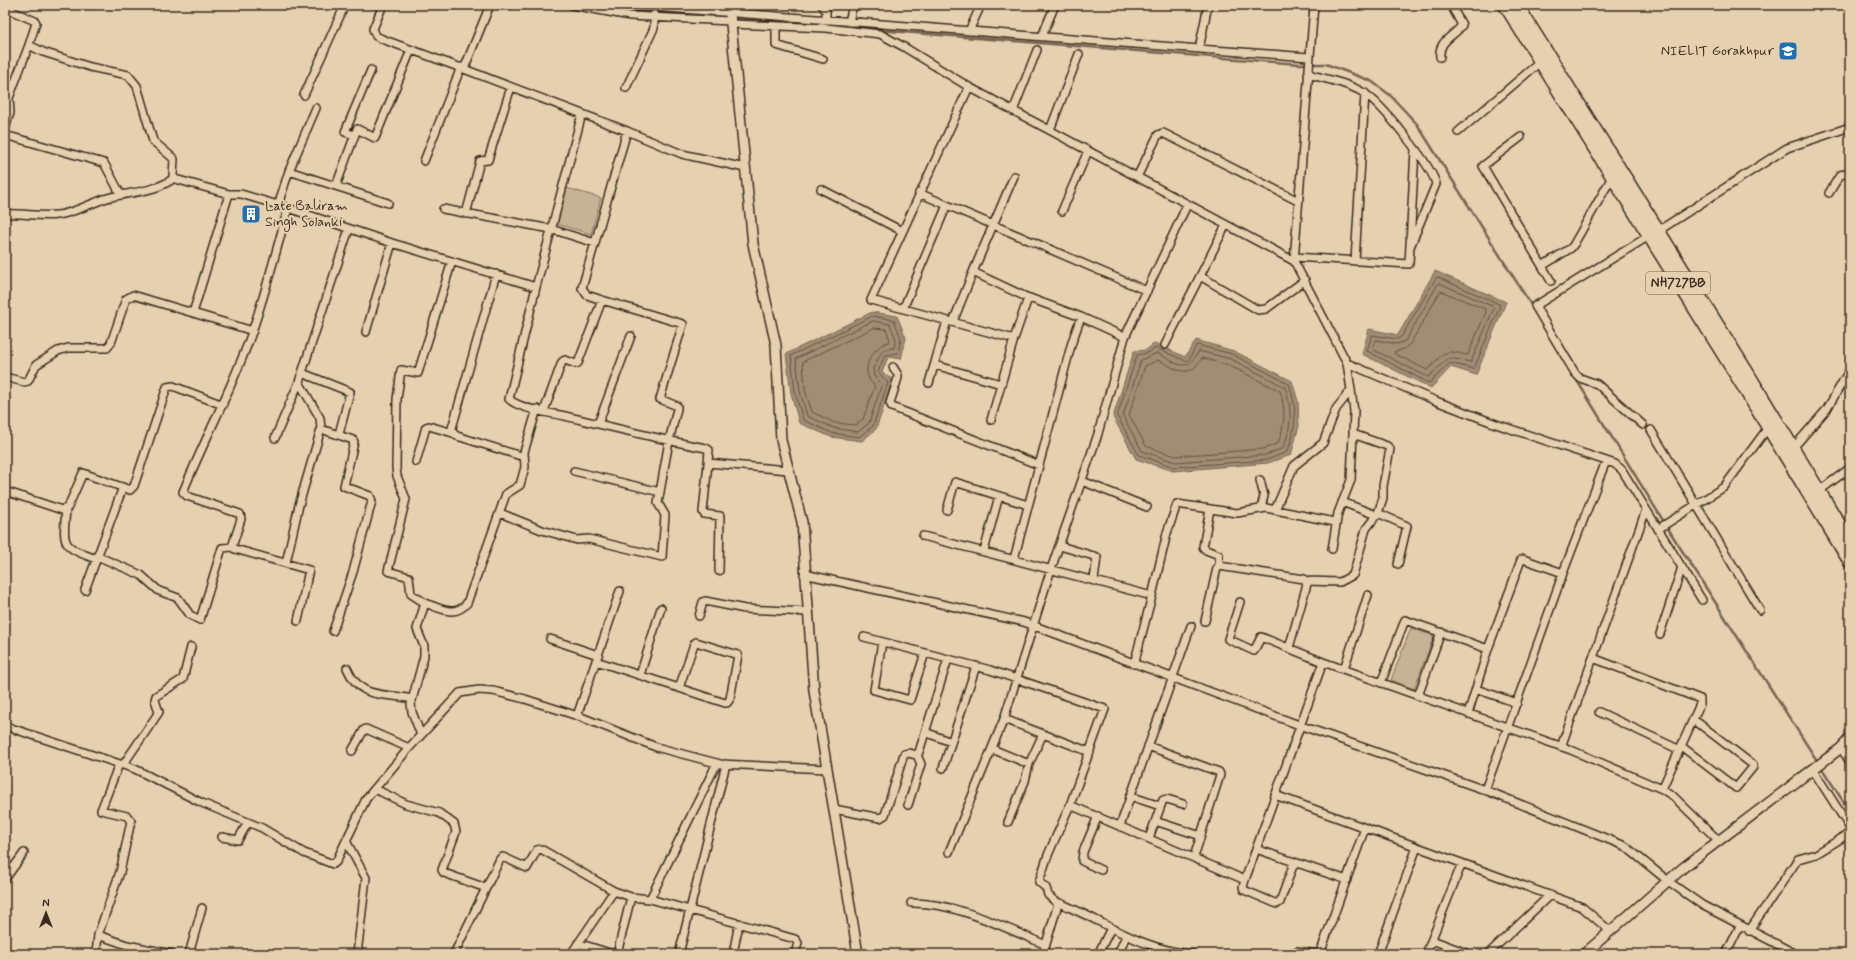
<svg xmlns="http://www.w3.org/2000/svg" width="1855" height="959" viewBox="0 0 1855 959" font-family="Mynerve,sans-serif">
<rect width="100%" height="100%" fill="#e5d1af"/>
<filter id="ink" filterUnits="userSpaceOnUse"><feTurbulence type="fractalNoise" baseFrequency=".025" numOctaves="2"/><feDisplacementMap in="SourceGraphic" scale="8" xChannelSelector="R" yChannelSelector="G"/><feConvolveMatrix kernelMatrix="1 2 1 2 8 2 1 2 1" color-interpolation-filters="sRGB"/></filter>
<g filter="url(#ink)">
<path fill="#c6b395" stroke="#806e5a" d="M 567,188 L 601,198 L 591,234 L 557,224 Z
M 1411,628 L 1434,636 L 1414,689 L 1391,680 Z"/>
<path fill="#a08d74" stroke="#786552" d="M 1435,271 L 1506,302 L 1476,375 L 1451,367 L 1431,388 L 1362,354 L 1369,329 L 1398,335 Z
M 872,312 L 897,316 L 906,338 L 901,359 L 888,357 L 882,372 L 893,380 L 876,429 L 862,441 L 831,437 L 799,423 L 791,393 L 786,354 Z
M 1196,340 L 1234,351 L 1292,381 L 1298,401 L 1299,426 L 1291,455 L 1268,463 L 1173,471 L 1136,459 L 1113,417 L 1134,351 L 1146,350 L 1155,343 L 1185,357 Z"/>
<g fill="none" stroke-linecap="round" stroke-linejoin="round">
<path stroke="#635240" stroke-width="1" d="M 1437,277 L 1499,304 L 1500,306 L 1474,369 L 1450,363 L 1429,383 L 1367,351 L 1372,335 L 1397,339 L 1401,337 Z
M 1439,283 L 1492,306 L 1494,308 L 1471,362 L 1449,358 L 1428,377 L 1374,350 L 1373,348 L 1376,340 L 1397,344 L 1405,341 Z
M 1441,291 L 1485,309 L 1486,312 L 1468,355 C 1463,355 1458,352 1452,352 C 1440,351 1436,364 1427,370 L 1395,354 L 1394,352 L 1404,349 L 1410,344 Z
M 873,316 L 894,320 L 901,338 L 898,353 L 885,355 L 878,372 L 888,383 L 873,426 L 859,437 L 832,433 L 803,420 L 795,392 L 791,356 Z
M 873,321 L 890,324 L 896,339 L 894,348 L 886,349 L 882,351 L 873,369 L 874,376 L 882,384 L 869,423 L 858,432 L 834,428 L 807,416 L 800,391 L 796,359 Z
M 874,328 L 886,329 L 890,340 L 889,342 C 876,345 863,363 868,376 C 869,381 872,383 875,386 L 863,419 L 856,425 L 835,423 L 812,412 L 805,390 L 803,362 Z
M 1197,345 L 1232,354 L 1289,384 C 1297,407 1297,429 1287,452 L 1267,460 L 1174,467 L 1139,455 L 1117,416 L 1137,355 L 1147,353 L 1156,348 L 1186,361 L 1189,359 Z
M 1199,351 L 1231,359 L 1285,387 C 1292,408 1292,428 1283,448 L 1266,455 L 1175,462 L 1142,451 L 1123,416 L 1141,360 L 1157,353 C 1178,363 1184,375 1199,351 Z
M 1202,358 L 1228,365 L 1280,391 C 1286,409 1285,426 1278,443 L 1264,449 L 1175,456 L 1146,446 L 1129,415 L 1145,366 L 1158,360 C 1177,369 1188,381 1202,358 Z"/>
<path stroke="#786552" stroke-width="2.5" d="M 598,5 L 647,14
M 733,19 L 790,23
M 865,29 L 1299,64 L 1326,64 L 1371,81 L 1390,95 L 1417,124 L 1533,308
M 1576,379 L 1672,535 L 1850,812"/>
<defs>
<path id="minor" d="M 383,5 L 373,29 L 376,36 L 382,39 L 464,69 L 627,131 L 682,154 L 745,168
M 572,5 L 630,16 L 730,21
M 621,5 C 851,20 1080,41 1309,57
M 822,5 L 826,11 L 826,20
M 1314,5 L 1294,261 L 1347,363 L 1351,390 L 1354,411 L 1351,480 L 1338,513 L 1332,549
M 5,8 L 35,21 L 36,23 L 29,45 L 9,98 L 10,113 L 5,129
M 849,22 L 853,5
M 731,24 L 826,28 L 880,34 L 904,47 L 969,87 L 1294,261
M 776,26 L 776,45 L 823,59
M 969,31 L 981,5
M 1042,36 L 1055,5
M 29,45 L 43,52 L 90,67 L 128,75 L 137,86 L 153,141 L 174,159 L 173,176 L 175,179 L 229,194 L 241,194 L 288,208
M 1199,49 L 1208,5
M 1440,57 C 1438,40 1455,36 1462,25 L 1451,5
M 464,69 L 490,5
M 1308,74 C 1327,79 1347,83 1364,93 C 1381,103 1432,166 1436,184 L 1410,247
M 969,87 L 871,300 L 1014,339 L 1028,298
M 626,88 L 654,28 L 654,15
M 304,95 L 345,5
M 1013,111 L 1037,50
M 582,114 L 536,287 L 509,399 C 519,409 551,413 565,416 C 612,427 658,439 706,448 L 709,450 L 708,463 L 788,470
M 1050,130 L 1079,54
M 1458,132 L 1540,62
M 5,135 L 104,163 L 121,195
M 354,135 L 345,132 L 371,70
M 1521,137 L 1483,166 L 1551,281
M 424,161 L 461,67
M 289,171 L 388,203
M 1014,176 L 973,272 L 1024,296 L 1081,317 L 1125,337
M 1137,177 L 1158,135 L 1163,133 L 1298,201
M 336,186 L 357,129 L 375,138 L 411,50
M 821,189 L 902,231
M 919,193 L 1147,291
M 1829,193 L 1840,175 L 1850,173
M 278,205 L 289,171 L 316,108
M 443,209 L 551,229 L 595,243
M 1062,211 L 1088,151
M 5,214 C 23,213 40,217 57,215 C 71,214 90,204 104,199 C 126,192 155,193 174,178
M 466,214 L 480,161 L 488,160 L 511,87
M 1658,231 L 1787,148 L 1850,127
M 1294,257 L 1409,264 L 1415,149
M 1355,261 L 1365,93
M 1542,266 L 1571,248 L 1574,244 L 1612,177
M 496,274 L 452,428 L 453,433 L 457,436 L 524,457
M 1200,276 L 1258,310 L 1266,309 L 1305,280
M 903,309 L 947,205
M 193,313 L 229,194
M 953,322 L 973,272
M 366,332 L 392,243
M 1165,345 L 1226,225
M 1347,363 L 1436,401 L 1496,424 L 1615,464 L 1622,470 L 1702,600
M 935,365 L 1001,384
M 893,367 L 898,375 L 898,378 L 890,403 L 892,407 L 1039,465
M 302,373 L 350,392 L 339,434
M 5,377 L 24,382 L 28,381 L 36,365 L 58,351 L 68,348 L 107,348 L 111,343 L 126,299 L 133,295 L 253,331
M 929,383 L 947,321
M 544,411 L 562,362 L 565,360 L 576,364 L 578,363 L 602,300
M 991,420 L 1014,339
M 598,424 L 631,336
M 1643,425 L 1597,384 L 1580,378 L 1575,373 L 1535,306 L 1649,236
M 321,429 L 353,440 L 354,442 L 344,486 L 370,496 L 372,501 L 353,572 L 333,631
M 1651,430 L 1760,610
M 275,438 L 299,382
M 1793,448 L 1827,409 L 1850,369
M 416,462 L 426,427 L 429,426 L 453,433
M 708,463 L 703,512 L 704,514 L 720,516 L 719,571
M 574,471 L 660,492 L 669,441 L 677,409 L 677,406 L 660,399 L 683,324 L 602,300 L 587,295 L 582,288 L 627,131
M 1260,480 L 1264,496 L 1261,508
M 1082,481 L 1147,507
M 5,491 L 62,510 L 68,507 L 83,473 L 130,490 L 134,486 L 167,387 L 173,386 L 223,405
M 1819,491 L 1850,468
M 1342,502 L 1376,515
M 66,509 C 63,546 61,546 96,559
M 1210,509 L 1203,547 L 1206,550 L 1219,555 L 1219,566
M 947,510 L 955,482 L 1028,505
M 1275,510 L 1294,466 L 1323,443 L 1336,409 L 1351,390
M 500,513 L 542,530 L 577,540 L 589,539 L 662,557 L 665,515 L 658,503 L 660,492
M 1378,513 L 1407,526 L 1398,564
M 1658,529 L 1724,487 L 1770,425
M 923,536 L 1152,596 L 1167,533 L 1177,504 L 1237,513 L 1266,508 L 1335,522
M 1060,546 L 1097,557 L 1094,580
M 984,551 L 999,496
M 97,556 L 141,575 L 159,591 L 178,598 L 190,615 L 200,620 L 222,548 L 232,547
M 1014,559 L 1072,342 L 1081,317
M 286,563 L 299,505 L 321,429 L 320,418 L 299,382 L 349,229
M 804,574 L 1024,622 L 1299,725 L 1485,790 L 1625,846 L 1668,881 L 1702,905 L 1792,952
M 1307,581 L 1340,582 L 1353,575 L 1366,529 L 1378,513 L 1383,498 L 1383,486 L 1390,449 L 1387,446 L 1353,434
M 85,590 L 123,487
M 1240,602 L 1228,639 L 1254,651 L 1261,637 L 1323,662 L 1571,750 L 1662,789 L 1673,796 L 1718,840
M 425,603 C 440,608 455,618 467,603 L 506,494 L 520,485 L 525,467 L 524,452 L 537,409
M 699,616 L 703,602 L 705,601 L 745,609 L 807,612
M 298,621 L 309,570 L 235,549 L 232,547 L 241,519 L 240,514 L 187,496 L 183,492 C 205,438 233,387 252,332 C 266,291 277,249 288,208 L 392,243 L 536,287
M 1205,621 L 1217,568 L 1219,566 L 1304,579 L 1307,584 L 1289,648
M 1660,634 L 1682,567
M 864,637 L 990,670 L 1105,709 L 1070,805 L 1048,855 L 1039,882 L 1046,888 L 1048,895 L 1058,904 L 1043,954
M 550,639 L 598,655
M 882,642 L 874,690 L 910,700 L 925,653
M 1593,658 L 1700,699 L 1700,704 L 1662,789
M 596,661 L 725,703 L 727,703 L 730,699 L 738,655 L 696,642 L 694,644 L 679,688
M 1134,664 L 1152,596
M 347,668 C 361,701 383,692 412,699
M 1344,669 L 1368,595
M 640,675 L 661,608
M 1381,683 L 1405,620 L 1488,649
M 1476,689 L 1517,703
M 1418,696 L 1441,632
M 1599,712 L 1680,750
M 1468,714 L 1488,649 L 1521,560 L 1523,559 L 1563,573
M 577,716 L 620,591
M 1004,719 L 1090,752
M 5,726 L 135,769 L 202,803 L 262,828 L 304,853 L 333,864 L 336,862 L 366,799 L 409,748 L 460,693 L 479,690 L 493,691 L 525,699 L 581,717 L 656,747 L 720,764 L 827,769
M 925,732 L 951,742
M 421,735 L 412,712 L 411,704 L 424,656 L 424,646 L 417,629 L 425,603 L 411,594 L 409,577 L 388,571 L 406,499 L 397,476 L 396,468 L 397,399 L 401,370 L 418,373 L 452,261
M 1148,746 L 1219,772 L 1220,775 L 1194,857
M 1681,746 L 1736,788 L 1753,767 L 1753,765 L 1693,719
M 1561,747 L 1646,510
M 1841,748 L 1850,762
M 992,749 L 1029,764 L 1043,734
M 352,751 L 364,730 L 366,729 L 409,748
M 123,765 L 159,712 L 155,700 L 156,696 L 183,679 L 191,647
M 943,768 L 976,666
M 1813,770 L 1850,828
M 375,789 L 406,804 L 439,813 L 454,824 L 456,832 L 442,870 L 444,873 L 486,888
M 1485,790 L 1563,573 L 1606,461
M 1275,795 L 1582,907 L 1610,931
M 1130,796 L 1160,806
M 908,805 L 921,764 L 917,755
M 1070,805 L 1245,880 L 1243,887 L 1244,890 L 1277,904 L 1280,902 L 1294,863
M 834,809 L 880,818 L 885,815 L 904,754 L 908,753 L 917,755 L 919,752 L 948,659
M 1098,816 L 1083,852 L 1082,861 L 1101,870
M 1155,821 L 1201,836
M 1008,822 L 1025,781 L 1029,764
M 1120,826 L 1191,626
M 222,837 L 238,840 L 248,822
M 1149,838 L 1163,800 L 1167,799 L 1183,804
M 346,841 L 366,878 L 357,954
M 1256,849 L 1347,880
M 949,852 L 1004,719 L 1051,569 L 1097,437 L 1125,337 L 1187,205
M 5,879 L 24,853
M 1245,880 L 1323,662
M 650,899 L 795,939 L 798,943 L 795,954
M 1057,902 C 1103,920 1142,951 1193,954
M 911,903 C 955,902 1006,928 1046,945
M 1749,931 L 1798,859 L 1816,854 L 1850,833
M 98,935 L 127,945 L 172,954
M 1432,940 L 1469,954
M 578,943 L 613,954
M 1297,951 L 1316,954 L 1321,951 L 1365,828
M 96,954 L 98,935 L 120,872 L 131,821 L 127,816 L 101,810 L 119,764
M 189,954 L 202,908
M 454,954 L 500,859 L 503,857 L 527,868 L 537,850 L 541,849 L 614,891 L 631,897
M 571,954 L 614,891
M 617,954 L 631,897 L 650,899 L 717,763
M 679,954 L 726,764
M 733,954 L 739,923
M 1098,954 L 1111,928
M 1118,954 L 1126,936
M 1378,954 L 1417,847
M 1426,954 L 1462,863
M 1488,954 L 1550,895
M 1726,954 L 1740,926"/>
<path id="tertiary" d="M 727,5 L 730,14 L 753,244 L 776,345 L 781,440 L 802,522 L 814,691 L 858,954
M 1584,954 L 1684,867 L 1841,748 L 1850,738"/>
<path id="trunk" d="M 1505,5 L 1738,378 L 1850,562
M 1517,5 L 1747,372 L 1850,542"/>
</defs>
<use href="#minor" stroke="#3b2a1e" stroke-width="10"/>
<use href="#tertiary" stroke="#3b2a1e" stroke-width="12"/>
<use href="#trunk" stroke="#3b2a1e" stroke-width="15"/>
<use href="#minor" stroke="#e5d1af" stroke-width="7"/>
<use href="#tertiary" stroke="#e5d1af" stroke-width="9"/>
<use href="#trunk" stroke="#e5d1af" stroke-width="12"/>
</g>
</g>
<defs>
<symbol id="university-square" viewBox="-11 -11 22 22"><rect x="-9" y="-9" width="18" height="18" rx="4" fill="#1f6fb2" stroke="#e5d1af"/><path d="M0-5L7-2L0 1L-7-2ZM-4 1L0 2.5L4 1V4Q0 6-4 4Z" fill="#fff"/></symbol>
<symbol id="building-square" viewBox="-11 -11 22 22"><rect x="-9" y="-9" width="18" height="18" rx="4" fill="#1f6fb2" stroke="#e5d1af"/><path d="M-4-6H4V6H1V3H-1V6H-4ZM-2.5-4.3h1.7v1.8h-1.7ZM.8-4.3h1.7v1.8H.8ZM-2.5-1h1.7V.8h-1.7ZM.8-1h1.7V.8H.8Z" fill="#fff"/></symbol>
</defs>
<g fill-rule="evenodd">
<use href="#university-square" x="1777" y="40" width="22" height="22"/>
<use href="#building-square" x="240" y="203" width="22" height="22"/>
</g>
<g text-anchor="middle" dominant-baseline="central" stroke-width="4" stroke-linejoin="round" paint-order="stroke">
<rect fill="#e5d1af" stroke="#6e5c4a" stroke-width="1" x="1646" y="272" width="64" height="22" rx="3"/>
<g font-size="13" font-weight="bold" fill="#3b2a1e">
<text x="1678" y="283">NH727BB</text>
</g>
<g font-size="14" fill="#3b2a1e" stroke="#e5d1af" text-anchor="end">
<text x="1774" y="51">NIELIT Gorakhpur</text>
<text x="265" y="206" text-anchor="start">Late Baliram<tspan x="265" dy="16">Singh Solanki</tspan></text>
</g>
</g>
<rect width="1855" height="959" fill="none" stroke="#e5d1af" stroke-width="20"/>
<rect x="10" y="10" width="1835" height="939" fill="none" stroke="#3b2a1e" stroke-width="1.5" filter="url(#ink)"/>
<g transform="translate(46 913)" stroke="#e5d1af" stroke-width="3" paint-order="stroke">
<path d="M0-3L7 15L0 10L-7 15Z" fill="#3b2a1e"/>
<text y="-6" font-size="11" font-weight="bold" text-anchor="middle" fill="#3b2a1e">N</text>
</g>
</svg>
